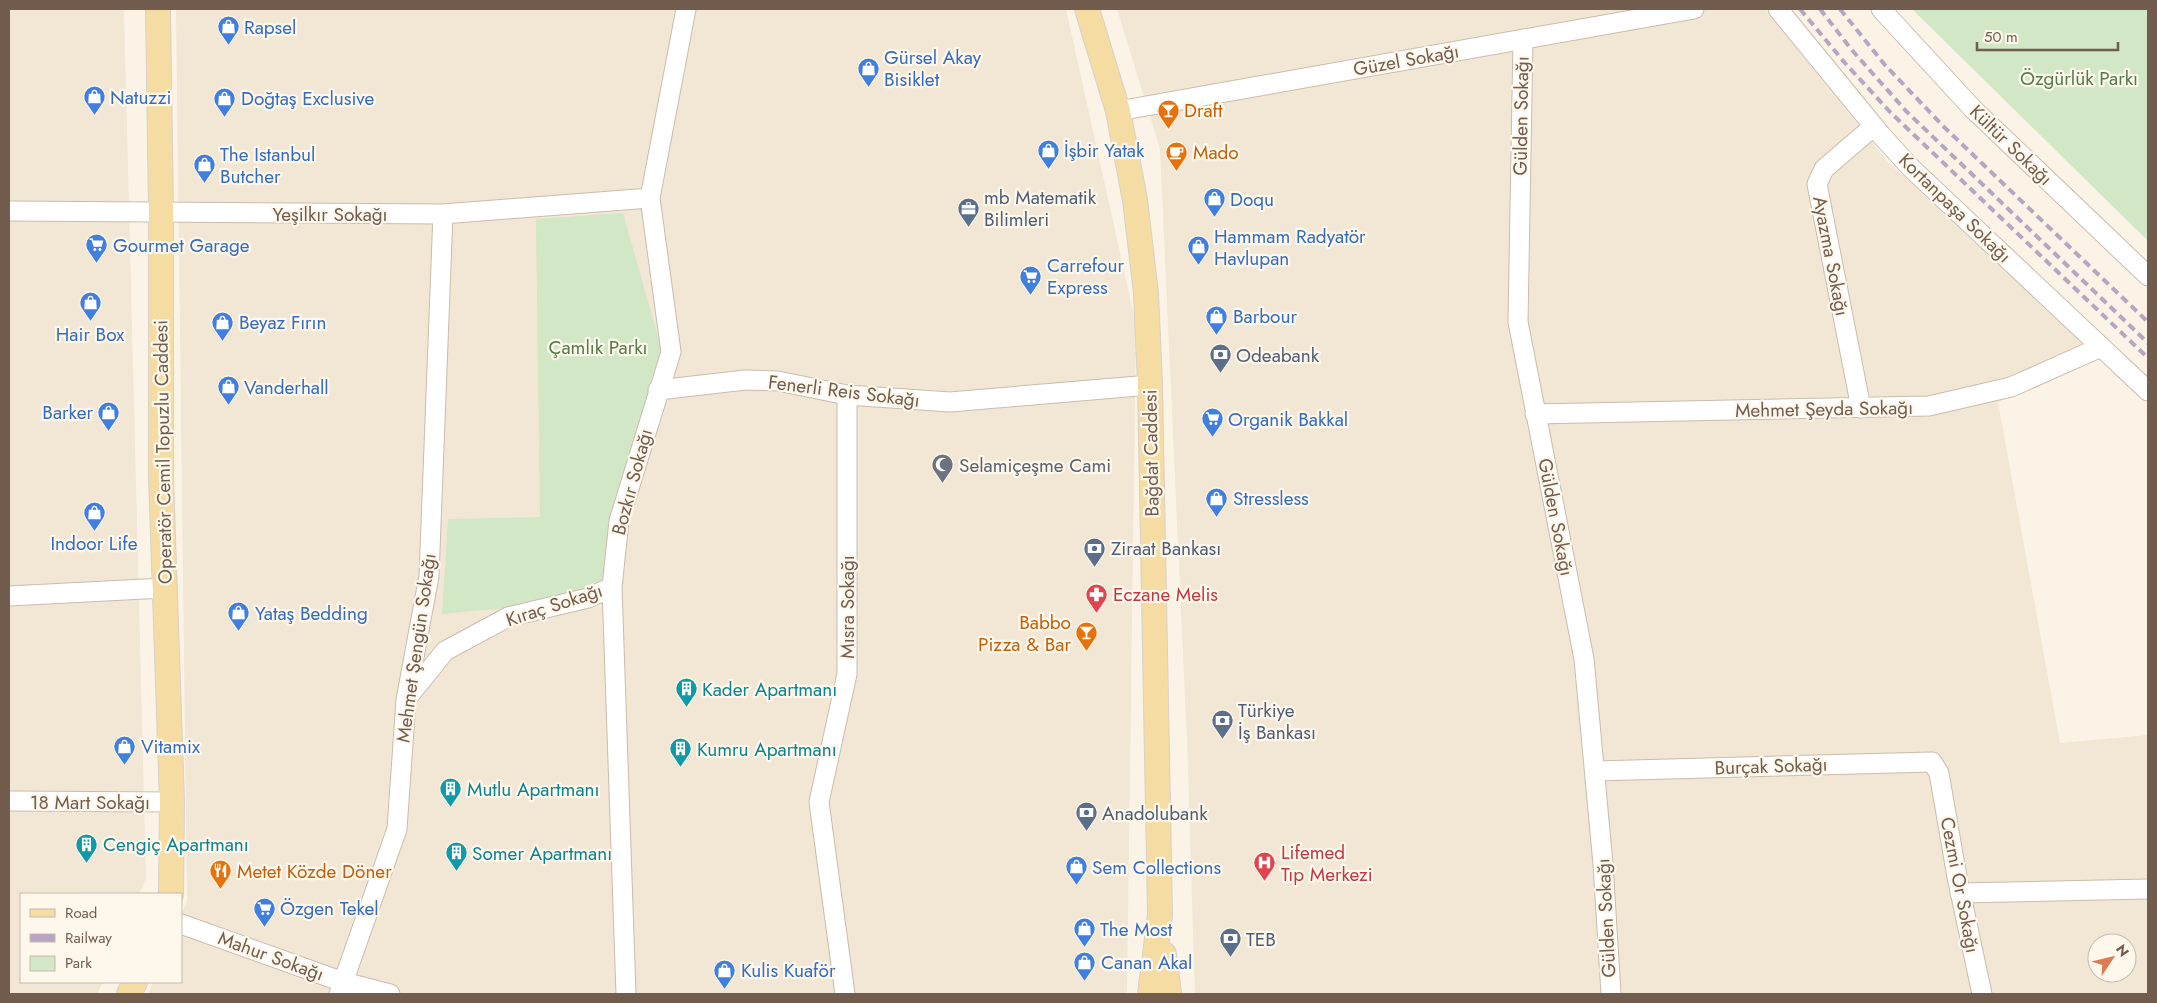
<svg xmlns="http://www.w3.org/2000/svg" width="2157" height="1003" viewBox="0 0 2157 1003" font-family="Jost,sans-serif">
<rect width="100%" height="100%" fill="#fbf4e6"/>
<path fill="#f2e6d5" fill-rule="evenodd" d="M 9,9 L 124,9 L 146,878 L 139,894 L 21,894 L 21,982 L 103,982 L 97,994 L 9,994 Z
M 176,9 L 1066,9 L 1136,325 L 1127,994 L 148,994 L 153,982 L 181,982 L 181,916 L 187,901 Z
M 1117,9 L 1765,9 L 1887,161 L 2095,355 L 1998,402 L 2060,743 L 2148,735 L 2148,994 L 1195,994 L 1187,741 L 1160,149 ZM 2097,943 L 2127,943 L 2127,973 L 2097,973 Z"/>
<path fill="#d1e7c5" d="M 1912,9 L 2148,9 L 2148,241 Z
M 623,213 L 662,351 L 651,380 L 608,579 C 573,607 487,609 442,614 L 448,519 L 540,517 L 536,219 Z"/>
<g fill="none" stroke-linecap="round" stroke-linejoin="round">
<defs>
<path id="minor" d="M 1778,9 L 1881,135 L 1911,168 L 2148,391
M 1881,9 L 1973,109 L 2148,276
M 1523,39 L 1518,322 L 1584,659 L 1603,864 L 1611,994
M 1118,111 L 1694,9
M 9,211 L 443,214 L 650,198
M 658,390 L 745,380 L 778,381 L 847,395 L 950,402 L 1150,385
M 1861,408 L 1817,184 L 1824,169 L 1874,126
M 1535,414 L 1929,406 L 2011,387 L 2101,347
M 9,596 L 164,588
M 408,697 L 445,651 L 508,617 L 588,598 L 612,587
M 1595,771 L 1932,762 L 1939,773 L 1957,877 L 1982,994
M 9,801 L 172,802
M 1960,893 L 2148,889
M 181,924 L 343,982 L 390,994
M 339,994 L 397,829 L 406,700 L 429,576 L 443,214
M 626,994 L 612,587 L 619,521 L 671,352 L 650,198 L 686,9
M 845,994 L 819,802 L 847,674 L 847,395"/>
<path id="major" d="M 158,9 L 161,213 L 161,477 L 172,802 L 171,894
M 1087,9 L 1118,111 L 1135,200 L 1146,293 L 1150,385 L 1160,915 L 1150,994
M 1164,954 L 1169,994
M 129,994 L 135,982"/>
</defs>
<use href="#minor" stroke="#cbbcad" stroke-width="21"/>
<use href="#major" stroke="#d8d1cd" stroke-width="26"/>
<use href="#minor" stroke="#fff" stroke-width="19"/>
<use href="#major" stroke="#f4dca3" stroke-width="24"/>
<path stroke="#b7a5c3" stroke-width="4" stroke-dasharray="8 5" stroke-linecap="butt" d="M 1800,9 L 1845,63 L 1890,112 L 2148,358
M 1820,9 L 1851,49 L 1906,111 L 2148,343
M 1840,9 L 1885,65 L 1944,127 L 2148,322"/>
</g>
<defs>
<symbol id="shop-pin" viewBox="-11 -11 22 30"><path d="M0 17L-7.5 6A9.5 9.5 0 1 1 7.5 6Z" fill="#3f7fe0" stroke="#fef8ec"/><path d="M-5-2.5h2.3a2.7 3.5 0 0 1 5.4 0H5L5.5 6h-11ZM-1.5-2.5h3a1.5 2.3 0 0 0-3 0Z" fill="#fff"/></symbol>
<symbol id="bar-pin" viewBox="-11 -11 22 30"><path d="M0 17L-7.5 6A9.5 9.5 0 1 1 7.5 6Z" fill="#e8710a" stroke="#fef8ec"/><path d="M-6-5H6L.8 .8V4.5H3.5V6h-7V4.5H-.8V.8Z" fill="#fff"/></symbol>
<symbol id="cafe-pin" viewBox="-11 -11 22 30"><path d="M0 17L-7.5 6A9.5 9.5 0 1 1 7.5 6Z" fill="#e8710a" stroke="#fef8ec"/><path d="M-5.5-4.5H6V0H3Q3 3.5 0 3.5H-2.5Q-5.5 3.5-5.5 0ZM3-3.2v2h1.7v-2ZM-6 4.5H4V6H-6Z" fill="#fff"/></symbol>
<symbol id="office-pin" viewBox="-11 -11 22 30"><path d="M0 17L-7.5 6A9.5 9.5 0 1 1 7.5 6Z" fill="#5c6f8a" stroke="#fef8ec"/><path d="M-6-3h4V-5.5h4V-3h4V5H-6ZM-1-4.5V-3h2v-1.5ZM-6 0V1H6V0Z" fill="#fff"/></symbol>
<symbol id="supermarket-pin" viewBox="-11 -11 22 30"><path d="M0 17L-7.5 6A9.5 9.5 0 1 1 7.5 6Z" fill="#3f7fe0" stroke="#fef8ec"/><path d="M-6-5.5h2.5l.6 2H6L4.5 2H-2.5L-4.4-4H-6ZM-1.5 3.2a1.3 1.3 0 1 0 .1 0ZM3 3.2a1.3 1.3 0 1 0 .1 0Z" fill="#fff"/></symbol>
<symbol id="bank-pin" viewBox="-11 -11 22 30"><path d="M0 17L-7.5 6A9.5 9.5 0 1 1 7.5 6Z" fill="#5c6f8a" stroke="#fef8ec"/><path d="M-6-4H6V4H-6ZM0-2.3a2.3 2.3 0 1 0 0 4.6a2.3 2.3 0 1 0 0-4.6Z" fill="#fff"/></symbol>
<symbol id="mosque-pin" viewBox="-11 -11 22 30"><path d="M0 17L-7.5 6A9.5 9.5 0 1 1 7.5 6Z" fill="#6b7280" stroke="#fef8ec"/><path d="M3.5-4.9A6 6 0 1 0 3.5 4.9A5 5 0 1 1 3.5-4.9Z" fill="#fff"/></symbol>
<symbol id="pharmacy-pin" viewBox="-11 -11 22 30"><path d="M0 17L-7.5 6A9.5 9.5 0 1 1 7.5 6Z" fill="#e0444e" stroke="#fef8ec"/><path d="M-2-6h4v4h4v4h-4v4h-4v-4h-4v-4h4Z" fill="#fff"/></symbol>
<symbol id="building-pin" viewBox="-11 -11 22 30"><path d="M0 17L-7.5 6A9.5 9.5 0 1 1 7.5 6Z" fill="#0f9aa8" stroke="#fef8ec"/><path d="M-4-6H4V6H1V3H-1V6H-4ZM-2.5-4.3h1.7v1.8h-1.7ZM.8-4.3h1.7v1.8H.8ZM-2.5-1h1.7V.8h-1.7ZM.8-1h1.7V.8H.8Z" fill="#fff"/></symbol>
<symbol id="hospital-pin" viewBox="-11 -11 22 30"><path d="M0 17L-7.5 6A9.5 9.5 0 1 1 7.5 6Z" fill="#e0444e" stroke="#fef8ec"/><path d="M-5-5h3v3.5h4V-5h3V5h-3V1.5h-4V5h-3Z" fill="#fff"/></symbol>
<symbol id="restaurant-pin" viewBox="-11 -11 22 30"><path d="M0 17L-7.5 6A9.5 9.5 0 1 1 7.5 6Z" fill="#e8710a" stroke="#fef8ec"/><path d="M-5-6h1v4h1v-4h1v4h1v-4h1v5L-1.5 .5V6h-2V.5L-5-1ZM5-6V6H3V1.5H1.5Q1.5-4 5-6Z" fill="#fff"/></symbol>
</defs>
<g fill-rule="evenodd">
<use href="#shop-pin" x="216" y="14" width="25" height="34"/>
<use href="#shop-pin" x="856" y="56" width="25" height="34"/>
<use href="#shop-pin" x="82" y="84" width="25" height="34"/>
<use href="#shop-pin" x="212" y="86" width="25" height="34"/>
<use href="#bar-pin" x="1156" y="98" width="25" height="34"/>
<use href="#shop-pin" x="1036" y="138" width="25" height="34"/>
<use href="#cafe-pin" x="1164" y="140" width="25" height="34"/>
<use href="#shop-pin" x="192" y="152" width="25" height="34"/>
<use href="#shop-pin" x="1202" y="186" width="25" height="34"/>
<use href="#office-pin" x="956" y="196" width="25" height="34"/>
<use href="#supermarket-pin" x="84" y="232" width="25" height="34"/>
<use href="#shop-pin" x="1186" y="234" width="25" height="34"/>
<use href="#supermarket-pin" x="1018" y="264" width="25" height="34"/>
<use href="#shop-pin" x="78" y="290" width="25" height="34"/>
<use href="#shop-pin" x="1204" y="304" width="25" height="34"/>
<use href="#shop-pin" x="210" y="310" width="25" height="34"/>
<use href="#bank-pin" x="1208" y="342" width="25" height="34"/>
<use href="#shop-pin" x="216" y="374" width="25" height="34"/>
<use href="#shop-pin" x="96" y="400" width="25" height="34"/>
<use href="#supermarket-pin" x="1200" y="406" width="25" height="34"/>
<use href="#mosque-pin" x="930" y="452" width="25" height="34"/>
<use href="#shop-pin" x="1204" y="486" width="25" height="34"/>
<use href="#shop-pin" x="82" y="500" width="25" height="34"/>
<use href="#bank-pin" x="1082" y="536" width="25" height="34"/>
<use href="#pharmacy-pin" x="1084" y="582" width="25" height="34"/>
<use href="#shop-pin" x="226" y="600" width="25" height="34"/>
<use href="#bar-pin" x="1074" y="620" width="25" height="34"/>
<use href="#building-pin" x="674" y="676" width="25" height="34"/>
<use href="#bank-pin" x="1210" y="708" width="25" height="34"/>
<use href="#shop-pin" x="112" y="734" width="25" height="34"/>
<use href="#building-pin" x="668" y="736" width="25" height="34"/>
<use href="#building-pin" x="438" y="776" width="25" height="34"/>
<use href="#bank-pin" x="1074" y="800" width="25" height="34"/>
<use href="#building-pin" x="74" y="832" width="25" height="34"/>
<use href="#building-pin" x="444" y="840" width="25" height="34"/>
<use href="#hospital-pin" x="1252" y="850" width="25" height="34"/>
<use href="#shop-pin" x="1064" y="854" width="25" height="34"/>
<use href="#restaurant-pin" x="208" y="858" width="25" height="34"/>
<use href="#supermarket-pin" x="252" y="896" width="25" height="34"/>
<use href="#shop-pin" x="1072" y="916" width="25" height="34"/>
<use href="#bank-pin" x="1218" y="926" width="25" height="34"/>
<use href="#shop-pin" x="1072" y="950" width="25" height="34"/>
<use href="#shop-pin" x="712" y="958" width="25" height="34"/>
</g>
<g text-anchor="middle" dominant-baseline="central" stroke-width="4.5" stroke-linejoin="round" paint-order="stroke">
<g font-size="19" fill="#366cbe" stroke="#fef8ec" text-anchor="start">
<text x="244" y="27">Rapsel</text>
<text x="884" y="57">Gürsel Akay<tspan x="884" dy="22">Bisiklet</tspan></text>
<text x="110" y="97">Natuzzi</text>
<text x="241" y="98">Doğtaş Exclusive</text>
<text x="1064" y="150">İşbir Yatak</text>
<text x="220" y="154">The Istanbul<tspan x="220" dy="22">Butcher</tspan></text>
<text x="1230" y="199">Doqu</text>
<text x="1214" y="236">Hammam Radyatör<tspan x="1214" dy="22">Havlupan</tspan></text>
<text x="113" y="245">Gourmet Garage</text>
<text x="1047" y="265">Carrefour<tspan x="1047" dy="22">Express</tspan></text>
<text x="1233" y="316">Barbour</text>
<text x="239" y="322">Beyaz Fırın</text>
<text x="90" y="334" text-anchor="middle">Hair Box</text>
<text x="244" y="387">Vanderhall</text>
<text x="93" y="412" text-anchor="end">Barker</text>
<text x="1228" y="419">Organik Bakkal</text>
<text x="1233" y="498">Stressless</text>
<text x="94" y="543" text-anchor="middle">Indoor Life</text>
<text x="255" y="613">Yataş Bedding</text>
<text x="141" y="746">Vitamix</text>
<text x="1092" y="867">Sem Collections</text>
<text x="280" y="908">Özgen Tekel</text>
<text x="1100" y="929">The Most</text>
<text x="1101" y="962">Canan Akal</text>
<text x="741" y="970">Kulis Kuaför</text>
</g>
<g font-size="19" fill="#725c4d" stroke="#fef8ec">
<text transform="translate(1406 60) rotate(-10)">Güzel Sokağı</text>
<text transform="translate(1521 116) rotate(-89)">Gülden Sokağı</text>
<text transform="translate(2011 145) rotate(44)">Kültür Sokağı</text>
<text transform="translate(1955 208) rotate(44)">Kortanpaşa Sokağı</text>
<text x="330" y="214">Yeşilkır Sokağı</text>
<text transform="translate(1831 256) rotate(79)">Ayazma Sokağı</text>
<text transform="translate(844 391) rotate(7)">Fenerli Reis Sokağı</text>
<text transform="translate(1824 409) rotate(-1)">Mehmet Şeyda Sokağı</text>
<text transform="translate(163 452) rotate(-91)">Operatör Cemil Topuzlu Caddesi</text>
<text transform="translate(1151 453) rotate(-91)">Bağdat Caddesi</text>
<text transform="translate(632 482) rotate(-75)">Bozkır Sokağı</text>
<text transform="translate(1556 517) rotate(79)">Gülden Sokağı</text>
<text transform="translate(554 605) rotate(-18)">Kıraç Sokağı</text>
<text transform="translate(847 607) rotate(-90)">Mısra Sokağı</text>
<text transform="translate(416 648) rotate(-82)">Mehmet Şengün Sokağı</text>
<text transform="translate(1771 766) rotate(-2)">Burçak Sokağı</text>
<text x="90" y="802">18 Mart Sokağı</text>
<text transform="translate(1960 885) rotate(79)">Cezmi Or Sokağı</text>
<text transform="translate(1606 918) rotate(-93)">Gülden Sokağı</text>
<text transform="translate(271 956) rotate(20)">Mahur Sokağı</text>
</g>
<g font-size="19" fill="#547c48" stroke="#fef8ec">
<text x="2079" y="78">Özgürlük Parkı</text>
<text x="598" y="347">Çamlık Parkı</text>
</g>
<g font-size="19" fill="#c56008" stroke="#fef8ec" text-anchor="start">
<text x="1184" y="110">Draft</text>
<text x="1193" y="152">Mado</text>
<text x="1071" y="622" text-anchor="end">Babbo<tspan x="1071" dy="22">Pizza &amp; Bar</tspan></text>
<text x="237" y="871">Metet Közde Döner</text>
</g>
<g font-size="19" fill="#4e5e75" stroke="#fef8ec" text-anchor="start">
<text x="984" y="197">mb Matematik<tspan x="984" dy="22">Bilimleri</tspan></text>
<text x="1236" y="355">Odeabank</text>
<text x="1111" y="548">Ziraat Bankası</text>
<text x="1238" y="710">Türkiye<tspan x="1238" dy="22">İş Bankası</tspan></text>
<text x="1102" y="813">Anadolubank</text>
<text x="1246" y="939">TEB</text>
</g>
<g font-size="19" fill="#5b616d" stroke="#fef8ec" text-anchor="start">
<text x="959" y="465">Selamiçeşme Cami</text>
</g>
<g font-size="19" fill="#be3a42" stroke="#fef8ec" text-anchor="start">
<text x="1113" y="594">Eczane Melis</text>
<text x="1281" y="852">Lifemed<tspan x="1281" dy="22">Tıp Merkezi</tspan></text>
</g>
<g font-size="19" fill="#0d838f" stroke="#fef8ec" text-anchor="start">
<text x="702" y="689">Kader Apartmanı</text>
<text x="697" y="749">Kumru Apartmanı</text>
<text x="467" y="789">Mutlu Apartmanı</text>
<text x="103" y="844">Cengiç Apartmanı</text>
<text x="472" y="853">Somer Apartmanı</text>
</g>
</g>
<rect width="2157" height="1003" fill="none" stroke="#725c4d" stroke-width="20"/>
<rect x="20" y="893" width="162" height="90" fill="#fef8ec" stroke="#c6baac"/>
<rect x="30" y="909" width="25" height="8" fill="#f4dca3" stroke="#c6baac"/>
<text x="65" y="918" font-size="15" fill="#725c4d">Road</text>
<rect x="30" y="934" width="25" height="8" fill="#b7a5c3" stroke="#c6baac"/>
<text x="65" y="943" font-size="15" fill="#725c4d">Railway</text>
<rect x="30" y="956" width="25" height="15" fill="#d1e7c5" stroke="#c6baac"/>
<text x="65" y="968" font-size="15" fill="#725c4d">Park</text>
<g transform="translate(2112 958) rotate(55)"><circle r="24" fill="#fef8ec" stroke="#c6baac"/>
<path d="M0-4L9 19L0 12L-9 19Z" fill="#db7c54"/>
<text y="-8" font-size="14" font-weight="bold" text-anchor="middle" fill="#725c4d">N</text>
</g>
<path d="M1977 42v8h141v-8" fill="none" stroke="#725c4d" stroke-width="2.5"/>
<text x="1984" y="42" font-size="15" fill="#725c4d" stroke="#fef8ec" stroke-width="4" paint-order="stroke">50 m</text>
</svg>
